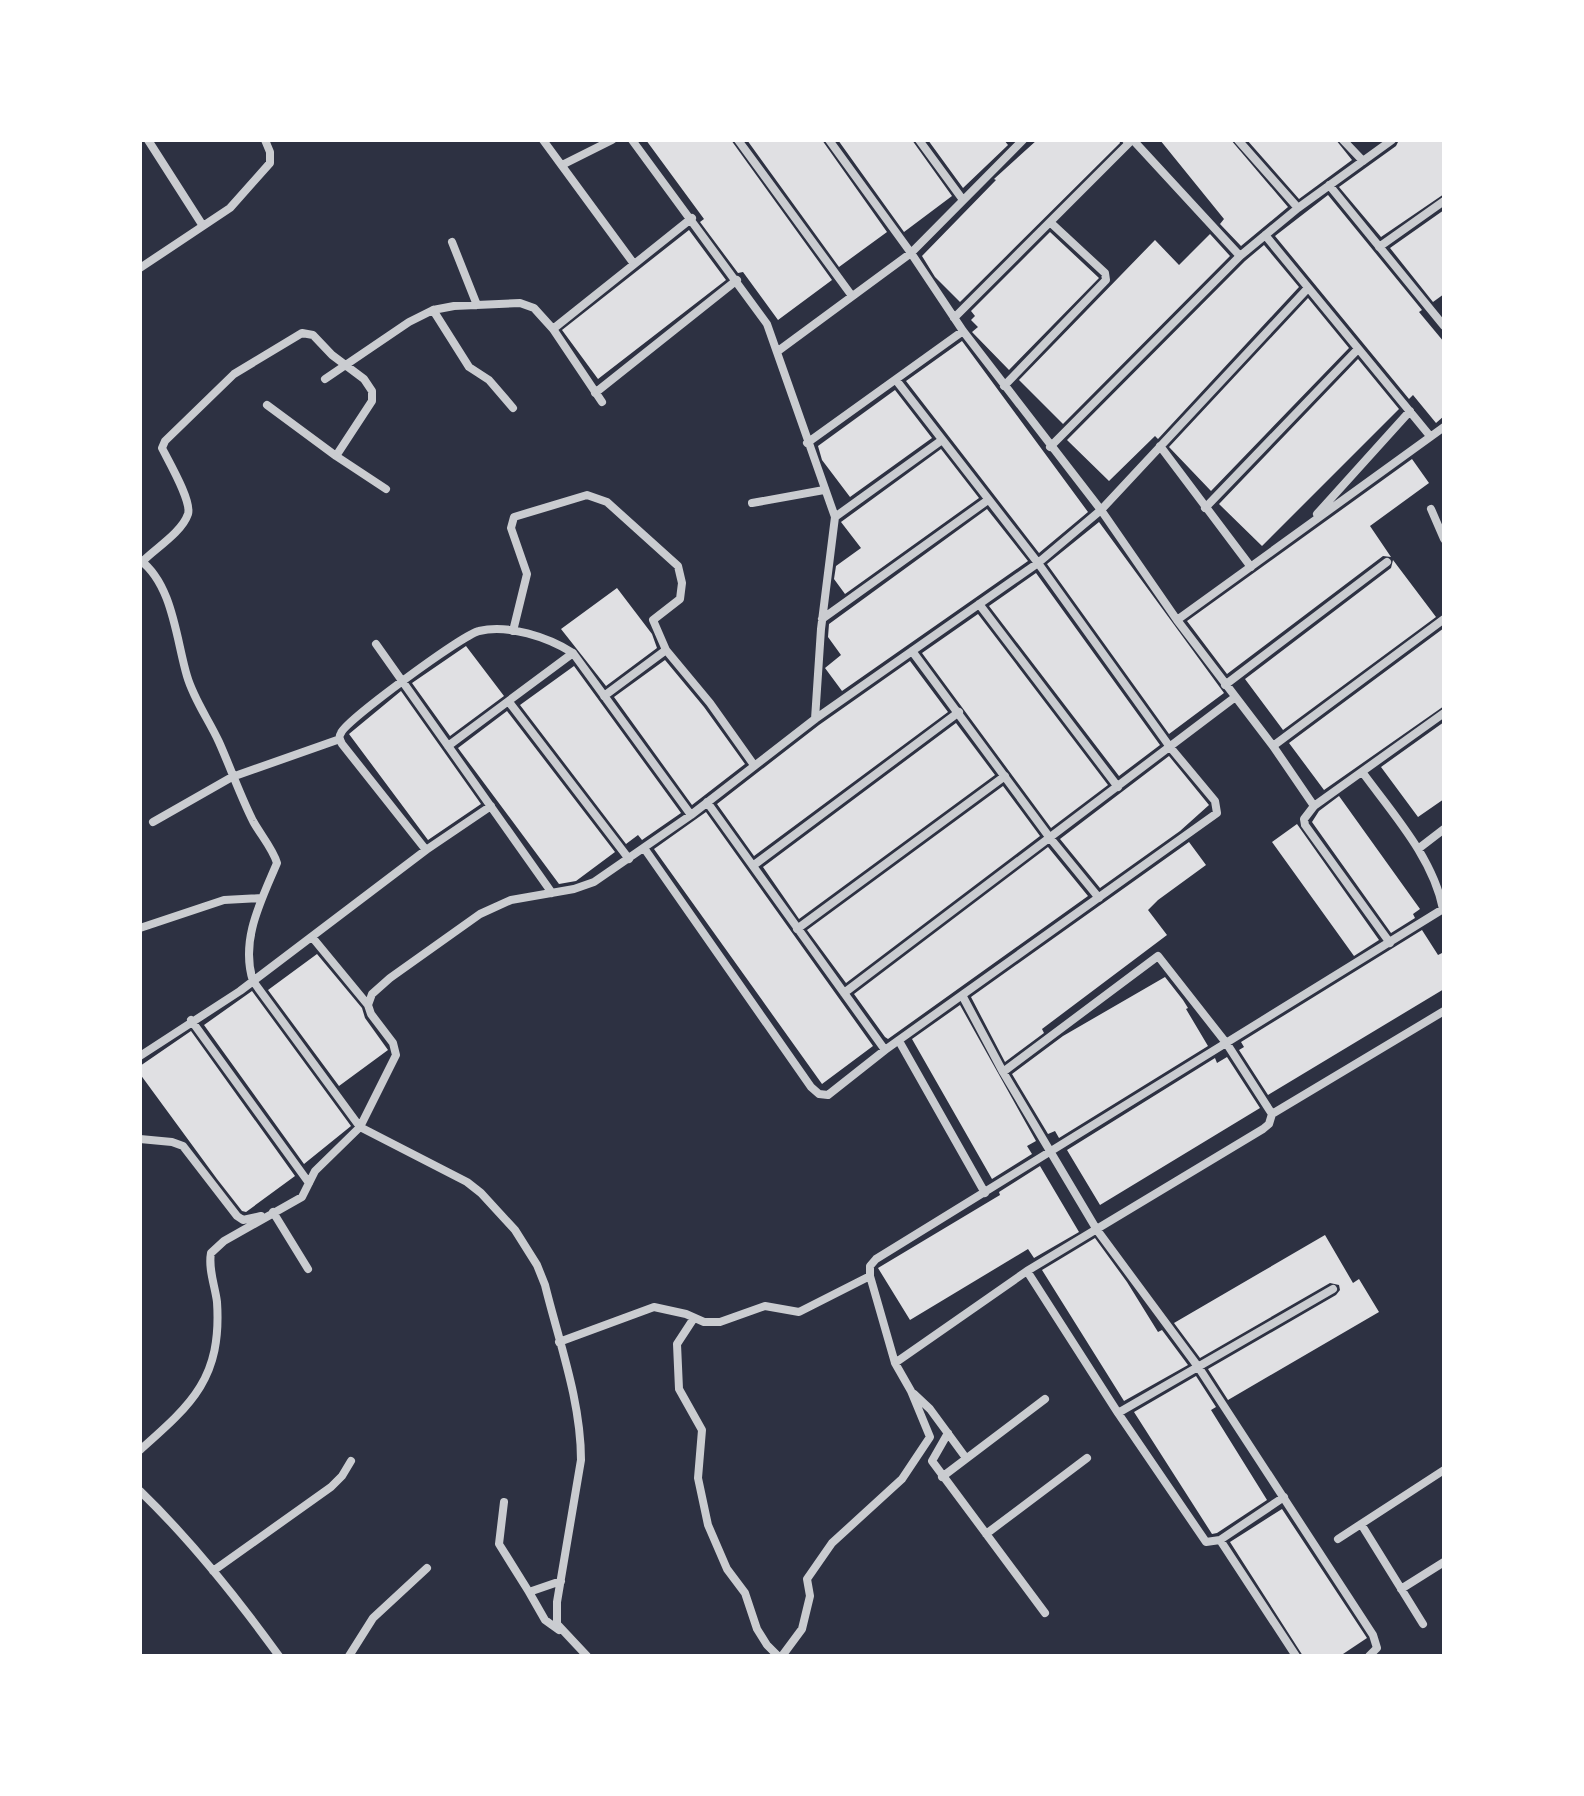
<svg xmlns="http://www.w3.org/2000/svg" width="1584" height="1796" viewBox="0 0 1584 1796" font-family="'DM Sans',sans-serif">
<rect width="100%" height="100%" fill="#2d3142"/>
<path fill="#e0e0e3" d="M 646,140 L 731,140 L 832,280 L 778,320 L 743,272 L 738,273 L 700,222 L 704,219 Z
M 747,140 L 822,140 L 887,232 L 839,267 Z
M 838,140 L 912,140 L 952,196 L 904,232 Z
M 928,140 L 1004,140 L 1008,145 L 963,188 Z
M 1037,140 L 1119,140 L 1120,143 L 960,302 L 935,277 L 922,256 L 996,180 L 994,179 Z
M 1160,140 L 1231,140 L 1288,207 L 1241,246 L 1220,224 L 1224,219 Z
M 1247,140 L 1336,140 L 1352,160 L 1299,199 Z
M 1399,140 L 1444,140 L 1444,194 L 1381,237 L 1339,187 L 1396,146 Z
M 1328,195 L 1422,310 L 1419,312 L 1444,342 L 1444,416 L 1436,423 L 1413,395 L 1409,399 L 1275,236 Z
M 1444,210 L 1444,294 L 1433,302 L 1390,248 Z
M 689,230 L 726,280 L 598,379 L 562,330 Z
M 1050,232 L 1099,278 L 1009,370 L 972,332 L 978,327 L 971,320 L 975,316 L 971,311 Z
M 1210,234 L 1230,256 L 1063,424 L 1019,380 L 1155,240 L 1179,265 Z
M 1264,245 L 1299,287 L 1158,439 L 1155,436 L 1109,481 L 1067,440 L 1245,261 Z
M 1308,298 L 1349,348 L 1211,491 L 1169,447 Z
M 962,341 L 1088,512 L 1039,553 L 906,381 Z
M 1358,359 L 1399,409 L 1262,546 L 1219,504 Z
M 895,390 L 932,438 L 850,497 L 822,460 L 818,446 Z
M 941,449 L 979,498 L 845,594 L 834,579 L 836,566 L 861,548 L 841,522 Z
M 1412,459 L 1429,483 L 1370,526 L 1391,557 L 1383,556 L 1227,674 L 1187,621 Z
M 987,509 L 1028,561 L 842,691 L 825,668 L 841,655 L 828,637 L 829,624 Z
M 1099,522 L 1224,693 L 1169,734 L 1047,564 Z
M 1393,560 L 1436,617 L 1283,730 L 1245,679 L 1391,568 Z
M 1036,573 L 1160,745 L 1119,776 L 989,606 Z
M 617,588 L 652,634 L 657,648 L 606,686 L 561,629 Z
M 978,614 L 1108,785 L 1051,828 L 922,653 Z
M 1444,628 L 1444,706 L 1324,790 L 1289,743 Z
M 466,646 L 504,696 L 450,736 L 412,683 Z
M 665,660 L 704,707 L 745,764 L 692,805 L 614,697 Z
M 910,661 L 948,712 L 754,856 L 717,804 L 819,725 Z
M 574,666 L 681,813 L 642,840 L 638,835 L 626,844 L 520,705 Z
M 401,691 L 481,804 L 428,840 L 349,734 Z
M 507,711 L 615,852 L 576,881 L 559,884 L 458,748 Z
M 1444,722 L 1444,799 L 1418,817 L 1381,767 Z
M 956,723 L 995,775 L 799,919 L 763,867 Z
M 1169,756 L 1209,805 L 1180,831 L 1100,888 L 1060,839 Z
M 1003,786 L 1040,836 L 846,983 L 807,930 Z
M 1339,796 L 1420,909 L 1413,914 L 1415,918 L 1391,933 L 1312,822 L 1319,811 Z
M 706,812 L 873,1046 L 822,1084 L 654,849 Z
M 1297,824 L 1379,940 L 1354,956 L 1272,842 Z
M 1189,842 L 1206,865 L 1158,900 L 1148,910 L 1167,935 L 1042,1029 L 1044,1033 L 1005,1062 L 971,997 Z
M 1048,847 L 1088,896 L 888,1039 L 885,1037 L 854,994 Z
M 1422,930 L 1438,955 L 1444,952 L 1444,989 L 1268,1095 L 1239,1050 L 1244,1047 L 1241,1042 Z
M 317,954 L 362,1008 L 365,1018 L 388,1050 L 339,1086 L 268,990 Z
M 1165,977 L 1183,1000 L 1188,1008 L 1186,1009 L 1208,1046 L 1059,1138 L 1055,1131 L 1048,1134 L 1012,1074 L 1063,1036 Z
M 252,991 L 351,1126 L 304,1164 L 204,1025 Z
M 960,1005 L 1036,1141 L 1027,1146 L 1032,1154 L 992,1179 L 912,1039 Z
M 191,1031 L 295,1176 L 246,1212 L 242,1211 L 217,1179 L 140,1074 L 140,1066 Z
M 1227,1057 L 1260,1108 L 1100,1205 L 1067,1150 L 1215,1058 L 1217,1063 Z
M 1040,1166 L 1079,1232 L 1034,1258 L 1028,1249 L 910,1320 L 878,1268 L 1000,1195 L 999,1192 Z
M 1325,1235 L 1353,1283 L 1359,1279 L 1379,1312 L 1228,1400 L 1208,1369 L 1336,1295 L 1340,1290 L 1339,1285 L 1330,1283 L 1200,1358 L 1174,1323 Z
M 1095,1238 L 1127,1282 L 1158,1332 L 1162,1330 L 1188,1365 L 1124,1401 L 1042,1270 Z
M 1196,1376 L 1216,1407 L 1211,1410 L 1267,1500 L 1217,1533 L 1212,1534 L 1134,1412 Z
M 1282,1509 L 1367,1638 L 1340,1656 L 1303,1656 L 1230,1542 Z"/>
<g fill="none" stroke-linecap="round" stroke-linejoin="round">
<path stroke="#caccd0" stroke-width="8" d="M 148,140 L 203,226
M 543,140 L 634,264
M 632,140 L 767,324 L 835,517 L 821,629 L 815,719
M 738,140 L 852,296
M 829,140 L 911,253 L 963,331 L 1101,510 L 1177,620 L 1273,746 L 1314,806
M 919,140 L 963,200
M 1133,140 L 1240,256
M 1238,140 L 1298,208
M 1343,140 L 1363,161
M 562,165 L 612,140
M 1329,185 L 1444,326
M 1265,235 L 1430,436
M 452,242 L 477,305
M 1379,247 L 1444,201
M 140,268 L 230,208 L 270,163 L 270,152 L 265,140
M 433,310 L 469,367 L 489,380 L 513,408
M 954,318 L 1129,143 L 1126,140
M 553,329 L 692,218
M 778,351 L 911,253 L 1023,140
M 325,379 L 409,322 L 433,310 L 454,306 L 520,303 L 534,308 L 553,329 L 602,402
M 1004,386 L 1106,280 L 1105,273 L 1051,223
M 595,393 L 737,280
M 267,405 L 336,456
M 807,443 L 963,331
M 1160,446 L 1251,567
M 1050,447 L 1240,256 L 1298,208 L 1392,140
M 752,503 L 824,490
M 1205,508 L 1358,349
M 1431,509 L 1444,539
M 1317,514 L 1410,411
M 835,517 L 942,440
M 140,560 C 173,585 176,639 187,676 C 194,700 209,720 219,742 C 231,769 240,795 253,821 C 260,834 273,849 277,863 C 261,901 240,940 253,981 L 360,1127 L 467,1182 L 481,1193 L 515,1230 L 537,1265 L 545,1285 C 559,1342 581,1401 581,1460 L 557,1602 L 557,1624 L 587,1656
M 143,561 C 156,548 182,532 188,514 C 192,501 169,462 162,448 L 165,441 L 234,374 L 302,333 L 313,335 L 332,355 L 364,379 L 372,391 L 372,401 L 336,456 L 386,489
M 979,604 L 1118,787
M 822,619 L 988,500
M 1177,620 L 1444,427
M 513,631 L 527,574 L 511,528 L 514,517 L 587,495 L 607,502 L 678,566 L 682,583 L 680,599 L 653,620 L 666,650
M 376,644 L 552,893
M 912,651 L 1050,838 L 1099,898
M 1225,685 L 1387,562
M 604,696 L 666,650 L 710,703 L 754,765
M 509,702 L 629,859
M 448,746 L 573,653
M 1273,746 L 1444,619
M 1363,773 C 1393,814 1433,858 1443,909 L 876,1259 L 870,1266 L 870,1276 L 895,1363 L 1027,1271 L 1263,1129 L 1269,1124 L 1272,1114 L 1444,1011
M 707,802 L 885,1050
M 153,822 L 232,777 L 340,739
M 644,848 L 811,1087 L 819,1094 L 828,1095 L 885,1050 L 1217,813 L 1215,801 L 1170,747 L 1038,563 L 896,380
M 1418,849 L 1444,829
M 426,850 L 342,744 C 340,739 338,738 341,733 C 346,720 464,634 479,631 C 508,624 548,637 573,653 L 691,815
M 754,865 L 959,712
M 140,928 L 224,900 L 262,898
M 797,929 L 1005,776
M 312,937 L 368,1005
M 1390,943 L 1305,825 L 1304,819 L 1314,806 L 1444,713
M 844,993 L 1234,698
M 962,995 L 1003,1072 L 1097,1230 L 1199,1368 L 1373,1635 L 1377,1648 L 1369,1656
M 191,1020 L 309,1183
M 899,1041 L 985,1193
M 140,1056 L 240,991 L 426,850 L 491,806
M 1003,1072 L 1158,956 L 1227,1044 L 1272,1114
M 140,1139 L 172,1142 L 183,1146 L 237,1216 L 243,1220 L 261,1216
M 273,1212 L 308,1269
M 1027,1271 L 1118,1413 L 1206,1542 L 1220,1540 L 1284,1497
M 694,1318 L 677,1344 L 679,1389 L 702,1430 L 698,1478 L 708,1525 L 727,1569 L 745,1593 L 757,1629 L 767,1645 L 778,1656
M 559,1342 L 654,1307 L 686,1314 L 704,1322 L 720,1322 L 765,1306 L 799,1312 L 870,1276
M 914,1394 L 930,1409 L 966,1458
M 1118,1413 L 1333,1289
M 948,1433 L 932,1461 L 1045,1613
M 140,1450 C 192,1404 222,1378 217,1302 C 215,1286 208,1269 211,1253 L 224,1241 L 302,1197 L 315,1171 L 360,1127 L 396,1055 L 393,1043 L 371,1014 L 368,1005 L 372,994 L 390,978 L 480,914 L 511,900 L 574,889 L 594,882 L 691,815 L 815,719 L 1038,563 L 1101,510 L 1308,288
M 942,1477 L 1045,1399
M 140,1491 C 192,1541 237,1598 279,1656
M 504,1502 L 499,1544 L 529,1592 L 561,1581
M 1361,1524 L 1423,1624
M 986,1534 L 1087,1458
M 1338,1539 L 1444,1470
M 1220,1540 L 1296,1656
M 213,1571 L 331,1487 L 342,1476 L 351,1461
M 1401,1589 L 1444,1562
M 529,1592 L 545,1620 L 559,1630
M 349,1656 L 373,1618 L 427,1568
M 782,1656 L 802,1629 L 810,1596 L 807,1579 L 832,1543 L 902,1479 L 930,1437 L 911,1391 L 895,1363"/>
</g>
<rect width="1584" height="1796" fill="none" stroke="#ffffff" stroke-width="284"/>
</svg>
